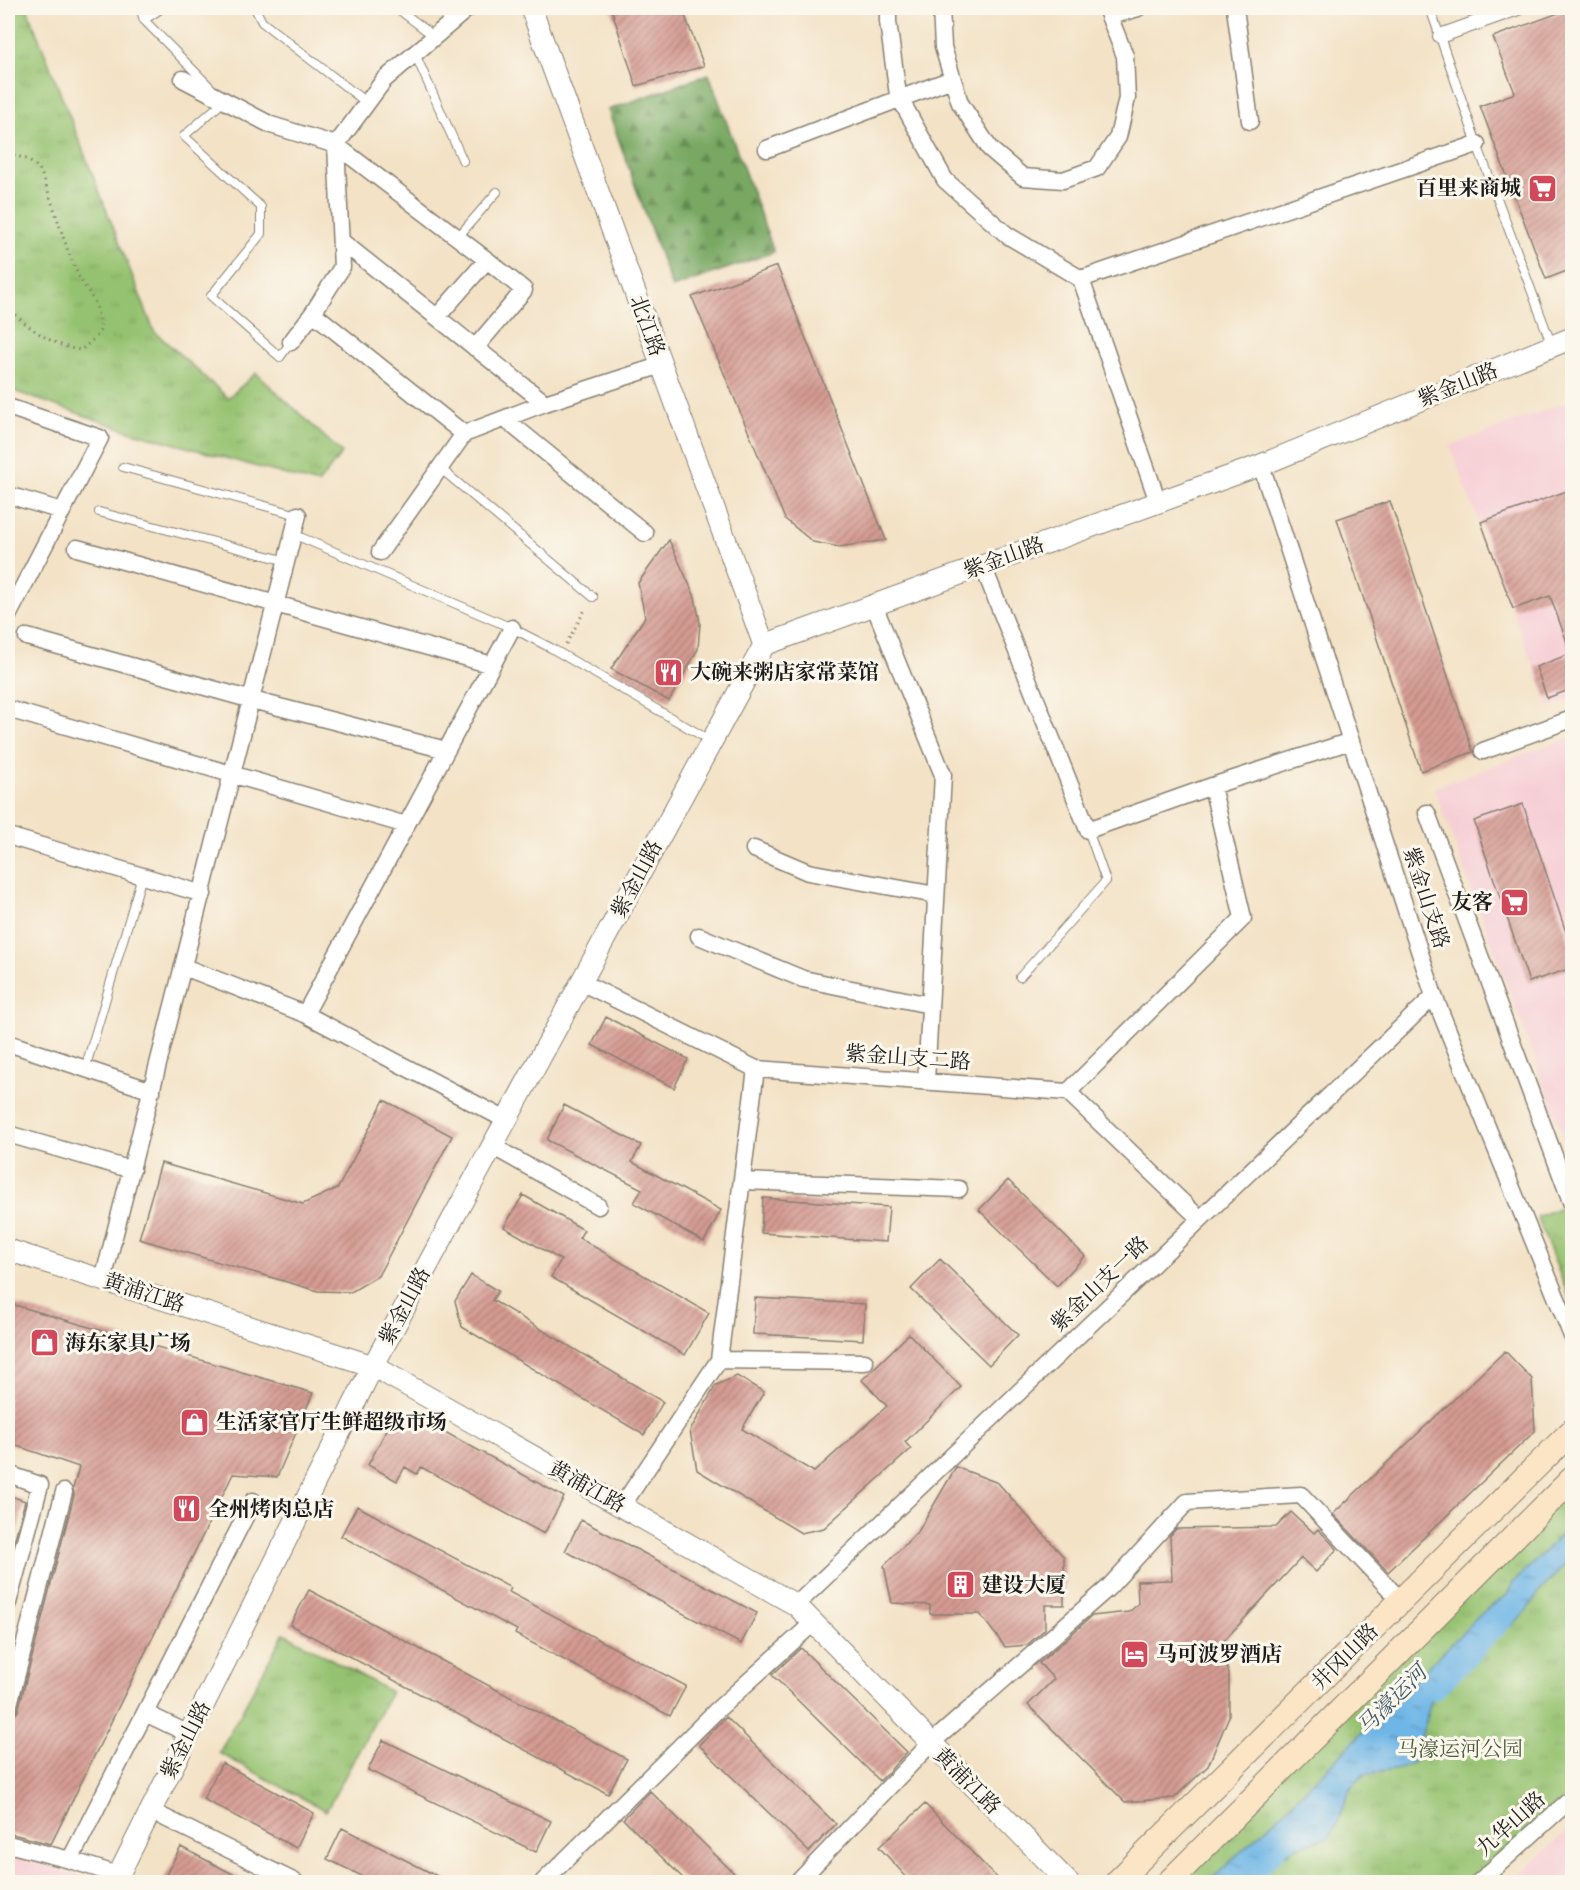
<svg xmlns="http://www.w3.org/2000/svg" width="1580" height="1890" viewBox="0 0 1580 1890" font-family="Cardo,'Noto Serif SC',serif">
<defs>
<pattern id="forest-firs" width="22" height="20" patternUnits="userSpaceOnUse" patternTransform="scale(1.5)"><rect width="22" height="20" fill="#78a862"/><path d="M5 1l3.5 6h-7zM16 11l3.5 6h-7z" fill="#628850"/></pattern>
<pattern id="park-tufts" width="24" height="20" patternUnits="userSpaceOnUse" patternTransform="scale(1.5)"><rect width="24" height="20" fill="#95c270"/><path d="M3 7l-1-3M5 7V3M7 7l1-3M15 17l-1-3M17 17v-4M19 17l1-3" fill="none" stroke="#80a660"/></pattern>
<pattern id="water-ripples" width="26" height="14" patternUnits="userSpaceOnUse" patternTransform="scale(1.5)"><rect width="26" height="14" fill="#6eb6e6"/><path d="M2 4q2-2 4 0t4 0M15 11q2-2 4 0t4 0" fill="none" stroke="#5a93ba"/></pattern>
<pattern id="building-hatch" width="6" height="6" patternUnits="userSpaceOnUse" patternTransform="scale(1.5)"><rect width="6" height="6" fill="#d59b93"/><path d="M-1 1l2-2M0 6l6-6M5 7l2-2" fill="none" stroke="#ac7e77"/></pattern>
</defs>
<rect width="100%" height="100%" fill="#fbf7ec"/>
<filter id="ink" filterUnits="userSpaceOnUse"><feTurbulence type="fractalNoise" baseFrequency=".0167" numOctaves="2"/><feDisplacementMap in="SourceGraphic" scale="12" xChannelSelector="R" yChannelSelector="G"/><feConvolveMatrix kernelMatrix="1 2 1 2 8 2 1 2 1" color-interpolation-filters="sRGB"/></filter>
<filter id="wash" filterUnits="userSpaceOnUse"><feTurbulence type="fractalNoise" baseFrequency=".008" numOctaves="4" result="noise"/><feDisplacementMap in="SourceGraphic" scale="24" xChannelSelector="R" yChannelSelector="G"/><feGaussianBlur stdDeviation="1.35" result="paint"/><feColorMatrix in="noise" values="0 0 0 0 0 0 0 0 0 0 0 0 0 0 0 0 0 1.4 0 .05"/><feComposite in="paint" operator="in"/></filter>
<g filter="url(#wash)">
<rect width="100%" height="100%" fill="#f3e2c6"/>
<path fill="#f6cfd6" d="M 1572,400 L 1572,698 L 1549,707 L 1450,446 Z
M 1572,736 L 1572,1161 L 1434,788 Z
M 1572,1827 L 1572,1882 L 1511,1882 Z
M 8,1855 L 81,1875 L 77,1882 L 8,1882 Z"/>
<path fill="url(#forest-firs)" stroke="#4a623f" stroke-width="1.5" d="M 709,74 L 774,252 L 672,288 L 608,110 Z"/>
<path fill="url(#park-tufts)" stroke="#586f46" stroke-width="1.5" d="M 8,8 L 27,8 L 154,331 L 228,398 L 256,373 L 342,453 L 318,484 L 126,430 L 8,389 Z
M 1563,1206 L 1572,1215 L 1572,1305 L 1537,1217 Z
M 1572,1477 L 1572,1798 L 1479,1882 L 1169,1882 Z
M 284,1633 L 391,1692 L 326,1811 L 219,1753 Z"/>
<path fill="url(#water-ripples)" stroke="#456981" stroke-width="1.5" d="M 1572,1524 L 1572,1558 L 1542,1589 L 1524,1614 L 1511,1626 L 1493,1632 L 1451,1674 L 1431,1701 L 1414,1762 L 1399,1769 L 1363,1775 L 1351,1787 L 1338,1822 L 1328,1837 L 1295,1848 L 1261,1867 L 1246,1882 L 1209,1882 L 1291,1804 L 1482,1613 L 1507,1595 L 1513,1583 Z"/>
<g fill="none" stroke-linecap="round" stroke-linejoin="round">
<path stroke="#6eb6e6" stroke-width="18" d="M 1435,1691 L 1510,1614
M 1246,1882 L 1277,1851"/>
</g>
<g id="blocks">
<path fill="url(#building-hatch)" d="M 611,8 L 682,8 L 704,66 L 636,86 Z
M 1572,8 L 1572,269 L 1546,279 L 1480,106 L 1515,93 L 1493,37 Z
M 777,266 L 886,540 L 839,547 L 813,542 L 785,519 L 692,297 Z
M 1572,489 L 1572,653 L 1571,653 L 1550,596 L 1513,609 L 1481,522 Z
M 1390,501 L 1473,752 L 1421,771 L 1337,519 Z
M 669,540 L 695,597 L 700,623 L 698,649 L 669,701 L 611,669 L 645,617 L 638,583 Z
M 1572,653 L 1572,689 L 1547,698 L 1536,667 Z
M 1523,804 L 1572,950 L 1572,968 L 1529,982 L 1474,821 Z
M 606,1017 L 688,1059 L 674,1088 L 592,1045 Z
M 384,1100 L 452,1136 L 378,1276 L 351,1292 L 318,1291 L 139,1239 L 161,1163 L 303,1204 L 338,1188 Z
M 564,1105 L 641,1145 L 632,1162 L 721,1210 L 704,1242 L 634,1203 L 642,1189 L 547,1140 Z
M 1008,1180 L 1085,1256 L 1057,1286 L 979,1210 Z
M 523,1195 L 584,1230 L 579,1238 L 709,1313 L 685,1355 L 551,1277 L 561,1260 L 504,1227 Z
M 763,1198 L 889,1207 L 886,1242 L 761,1233 Z
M 940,1259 L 1018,1335 L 989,1365 L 911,1289 Z
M 471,1275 L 498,1291 L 492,1300 L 663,1402 L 644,1435 L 462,1327 L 455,1301 Z
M 755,1298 L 865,1304 L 863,1340 L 753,1334 Z
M 8,1303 L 313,1393 L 277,1477 L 233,1474 L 51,1844 L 8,1833 L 8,1734 L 12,1718 L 18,1711 L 74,1495 L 73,1488 L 79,1467 L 8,1443 Z
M 909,1334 L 961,1387 L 905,1442 L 911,1449 L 824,1528 L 801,1533 L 697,1470 L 690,1431 L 716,1385 L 737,1376 L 764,1392 L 742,1429 L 814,1472 L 887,1406 L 862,1380 Z
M 1505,1351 L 1532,1379 L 1535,1431 L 1388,1572 L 1333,1514 Z
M 407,1419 L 428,1431 L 432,1425 L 564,1497 L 544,1534 L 421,1467 L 417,1474 L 405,1467 L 397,1481 L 368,1465 L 390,1424 Z
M 956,1467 L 998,1483 L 1064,1557 L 1064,1605 L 1045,1605 L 1045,1629 L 1027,1645 L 1005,1647 L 980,1614 L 930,1614 L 930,1605 L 892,1603 L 884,1566 L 919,1530 Z
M 8,1495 L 25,1501 L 14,1542 L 8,1541 Z
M 357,1506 L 511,1588 L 509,1592 L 686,1686 L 670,1716 L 515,1634 L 517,1630 L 341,1536 Z
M 1291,1512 L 1314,1533 L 1318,1529 L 1337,1549 L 1316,1572 L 1301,1558 L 1220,1645 L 1229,1674 L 1229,1716 L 1208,1766 L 1174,1798 L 1125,1802 L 1028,1705 L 1054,1679 L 1039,1663 L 1092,1616 L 1129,1612 L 1138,1604 L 1137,1581 L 1172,1580 L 1170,1536 L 1176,1529 L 1276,1527 Z
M 581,1520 L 757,1613 L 741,1644 L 565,1551 Z
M 309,1590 L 627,1759 L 608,1794 L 290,1625 Z
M 801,1648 L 907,1752 L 880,1781 L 772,1675 Z
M 726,1717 L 836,1824 L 809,1852 L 699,1745 Z
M 383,1740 L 551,1821 L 536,1852 L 368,1770 Z
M 222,1763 L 314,1813 L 296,1848 L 203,1799 Z
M 650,1791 L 743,1882 L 687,1882 L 623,1819 Z
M 925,1804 L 1001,1882 L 911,1882 L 879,1847 Z
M 342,1828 L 449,1882 L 374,1882 L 327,1859 Z
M 181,1847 L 248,1882 L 162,1882 Z"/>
</g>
</g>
<g filter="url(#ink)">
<use href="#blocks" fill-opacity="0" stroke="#887f71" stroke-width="1.5"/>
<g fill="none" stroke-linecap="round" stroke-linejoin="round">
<defs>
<path id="service" d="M 140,8 L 144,20 L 211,88
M 255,8 L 262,22 L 367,103
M 397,8 L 435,37
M 1430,8 L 1477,144 L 1552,346
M 144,20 L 162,8
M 415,54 L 463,161
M 222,99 L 224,101 L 184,136 L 261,207 L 261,234 L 211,296 L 280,357 L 291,342
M 457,238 L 497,192
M 123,467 L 298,515
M 440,468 L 593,597
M 99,512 L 287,561
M 293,534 L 512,628 L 551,648 L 711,741
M 1020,977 L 1106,881 L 1088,830
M 85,1069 L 142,876"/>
<path id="pedestrian" d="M 1440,36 L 1518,8"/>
<path id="minor" d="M 888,8 L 888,22 L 898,95 L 945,180 L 1007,235 L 1081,279 L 1158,502
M 941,8 L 943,47 L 960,103 L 990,149 L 1023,177 L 1063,180 L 1097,168 L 1118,137 L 1127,98 L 1125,56 L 1106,8
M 1235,8 L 1250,121
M 1110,16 L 1138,8
M 183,79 L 271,125 L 336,145 L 487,260 L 437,317
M 767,149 L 952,79
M 341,241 L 545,403 L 662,365
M 1081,279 L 1477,144
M 313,313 L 464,434
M 291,342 L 313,313 L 342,267 L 336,145 L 384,80 L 468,8
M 475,348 L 524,290 L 487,260
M 8,407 L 100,438 L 8,616
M 505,419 L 645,533
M 1261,465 L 1434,996 L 1572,1336
M 8,495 L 62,511
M 77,548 L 492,665
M 380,552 L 464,434 L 545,403
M 983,566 L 1088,830 L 1212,786
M 874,605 L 943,775 L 926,1081
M 27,637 L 252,700 L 446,750
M 8,709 L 406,825
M 1483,751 L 1572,719
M 1427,813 L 1572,1204
M 8,836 L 203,894
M 754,849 L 808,872 L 936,895
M 699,936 L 803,979 L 930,1005
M 184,967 L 305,1014 L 506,1120
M 581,982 L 756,1069 L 1068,1092 L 1200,1219
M 305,1014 L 512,628
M 8,1043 L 152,1091
M 1068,1092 L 1243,918 L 1212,786 L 1351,741
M 8,1134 L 132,1170
M 492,1146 L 598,1206
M 742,1181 L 959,1189
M 103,1280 L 298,515
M 719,1360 L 865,1362
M 8,1474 L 40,1485 L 8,1603
M 622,1506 L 719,1360 L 756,1069
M 796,1605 L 1434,996
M 8,1708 L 64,1492
M 145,1713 L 189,1734
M 151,1811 L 295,1882
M 8,1844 L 70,1860 L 253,1501
M 70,1860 L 118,1875
M 543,1882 L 716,1711 L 813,1623
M 798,1882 L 930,1744 L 1108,1588 L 1187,1502 L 1301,1495 L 1401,1601
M 1479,1882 L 1572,1798"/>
<path id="tertiary" d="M 531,8 L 764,645
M 8,1250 L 373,1366 L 796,1605 L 1068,1882
M 115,1882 L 373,1366 L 764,645 L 1261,465 L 1572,338"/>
<path id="secondary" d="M 1117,1882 L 1572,1431
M 1169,1882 L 1572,1479"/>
</defs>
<use href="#service" stroke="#887f71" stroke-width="10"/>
<use href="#pedestrian" stroke="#887f71" stroke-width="16"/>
<use href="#minor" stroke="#887f71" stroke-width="19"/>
<use href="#tertiary" stroke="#887f71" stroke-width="23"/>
<use href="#secondary" stroke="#887f71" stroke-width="26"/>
<path stroke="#887f71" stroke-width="3" stroke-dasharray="1.5 4.5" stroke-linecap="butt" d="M 8,153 L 26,159 L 39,168 L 45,182 L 69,254 L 79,277 L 96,304 L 101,329 L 96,337 L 81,350 C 54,347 27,327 8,308
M 566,644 L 586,608"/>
<use href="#service" stroke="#fff" stroke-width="8"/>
<use href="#pedestrian" stroke="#fff" stroke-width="14"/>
<use href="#minor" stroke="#fff" stroke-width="16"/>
<use href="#tertiary" stroke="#fff" stroke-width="21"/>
<use href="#secondary" stroke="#fce5c4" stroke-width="24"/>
</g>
</g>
<defs>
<symbol id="supermarket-square" viewBox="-11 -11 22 22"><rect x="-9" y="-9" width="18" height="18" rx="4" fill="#d1495b" stroke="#fbf7ec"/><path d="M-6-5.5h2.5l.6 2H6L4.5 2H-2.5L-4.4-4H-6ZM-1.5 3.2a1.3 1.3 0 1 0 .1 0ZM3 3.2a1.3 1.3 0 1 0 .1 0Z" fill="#fff"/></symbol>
<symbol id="restaurant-square" viewBox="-11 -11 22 22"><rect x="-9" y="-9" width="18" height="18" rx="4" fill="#d1495b" stroke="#fbf7ec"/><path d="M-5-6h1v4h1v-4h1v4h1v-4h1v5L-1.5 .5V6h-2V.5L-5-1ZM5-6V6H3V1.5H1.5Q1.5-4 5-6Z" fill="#fff"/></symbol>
<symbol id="shop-square" viewBox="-11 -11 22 22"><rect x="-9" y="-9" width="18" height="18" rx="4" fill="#d1495b" stroke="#fbf7ec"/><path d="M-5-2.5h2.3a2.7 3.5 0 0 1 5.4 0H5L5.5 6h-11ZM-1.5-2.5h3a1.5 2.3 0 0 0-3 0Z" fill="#fff"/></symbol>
<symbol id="building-square" viewBox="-11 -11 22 22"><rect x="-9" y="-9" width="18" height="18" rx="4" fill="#d1495b" stroke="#fbf7ec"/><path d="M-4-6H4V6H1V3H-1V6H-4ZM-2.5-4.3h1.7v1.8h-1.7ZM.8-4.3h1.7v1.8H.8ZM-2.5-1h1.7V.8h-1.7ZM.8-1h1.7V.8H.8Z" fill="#fff"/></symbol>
<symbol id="hotel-square" viewBox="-11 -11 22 22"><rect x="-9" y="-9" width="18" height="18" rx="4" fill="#d1495b" stroke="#fbf7ec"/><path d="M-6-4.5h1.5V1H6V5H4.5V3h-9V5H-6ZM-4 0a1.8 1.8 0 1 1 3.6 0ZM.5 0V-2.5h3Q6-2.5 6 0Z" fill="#fff"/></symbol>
</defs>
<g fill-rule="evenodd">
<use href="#supermarket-square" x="1526" y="172" width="33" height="33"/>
<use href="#restaurant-square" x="652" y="656" width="33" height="33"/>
<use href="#supermarket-square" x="1498" y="886" width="33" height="33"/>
<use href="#shop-square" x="28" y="1326" width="33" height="33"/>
<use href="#shop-square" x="178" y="1406" width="33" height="33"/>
<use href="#restaurant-square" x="170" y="1492" width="33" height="33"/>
<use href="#building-square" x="944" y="1568" width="33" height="33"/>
<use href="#hotel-square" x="1118" y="1638" width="33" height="33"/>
</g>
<g text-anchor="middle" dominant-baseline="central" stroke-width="6" stroke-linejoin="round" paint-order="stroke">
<g font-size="21" font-weight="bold" fill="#1c1c1c" stroke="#fbf7ec" text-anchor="start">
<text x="1521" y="188" text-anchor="end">百里来商城</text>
<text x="690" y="672">大碗来粥店家常菜馆</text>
<text x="1493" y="902" text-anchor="end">友客</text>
<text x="65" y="1343">海东家具广场</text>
<text x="216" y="1422">生活家官厅生鲜超级市场</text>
<text x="208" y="1509">全州烤肉总店</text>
<text x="982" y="1585">建设大厦</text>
<text x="1156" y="1654">马可波罗酒店</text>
</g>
<g font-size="21" fill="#1c1c1c" stroke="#fbf7ec">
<text transform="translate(647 326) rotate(70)">北江路</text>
<text transform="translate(1458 385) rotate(-22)">紫金山路</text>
<text transform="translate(1004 558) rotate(-20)">紫金山路</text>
<text transform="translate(637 879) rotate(-62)">紫金山路</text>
<text transform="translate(1426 898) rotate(72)">紫金山支路</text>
<text transform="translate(908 1058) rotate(4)">紫金山支二路</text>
<text transform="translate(1100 1284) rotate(-44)">紫金山支一路</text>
<text transform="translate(144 1293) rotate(18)">黄浦江路</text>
<text transform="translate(405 1306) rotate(-62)">紫金山路</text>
<text transform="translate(587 1487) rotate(29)">黄浦江路</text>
<text transform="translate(1345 1657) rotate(-45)">井冈山路</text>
<text transform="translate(186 1740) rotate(-63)">紫金山路</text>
<text transform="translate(967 1781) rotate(45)">黄浦江路</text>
<text transform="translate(1511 1824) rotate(-42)">九华山路</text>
</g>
<g font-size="21" fill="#4c5e3e" stroke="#fbf7ec">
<text x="1460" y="1749">马濠运河公园</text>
</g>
<g font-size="22" font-style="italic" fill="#3d5a6d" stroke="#fbf7ec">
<text transform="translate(1392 1700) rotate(-45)">马濠运河</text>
</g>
</g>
<rect width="1580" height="1890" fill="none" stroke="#fbf7ec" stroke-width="30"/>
</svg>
